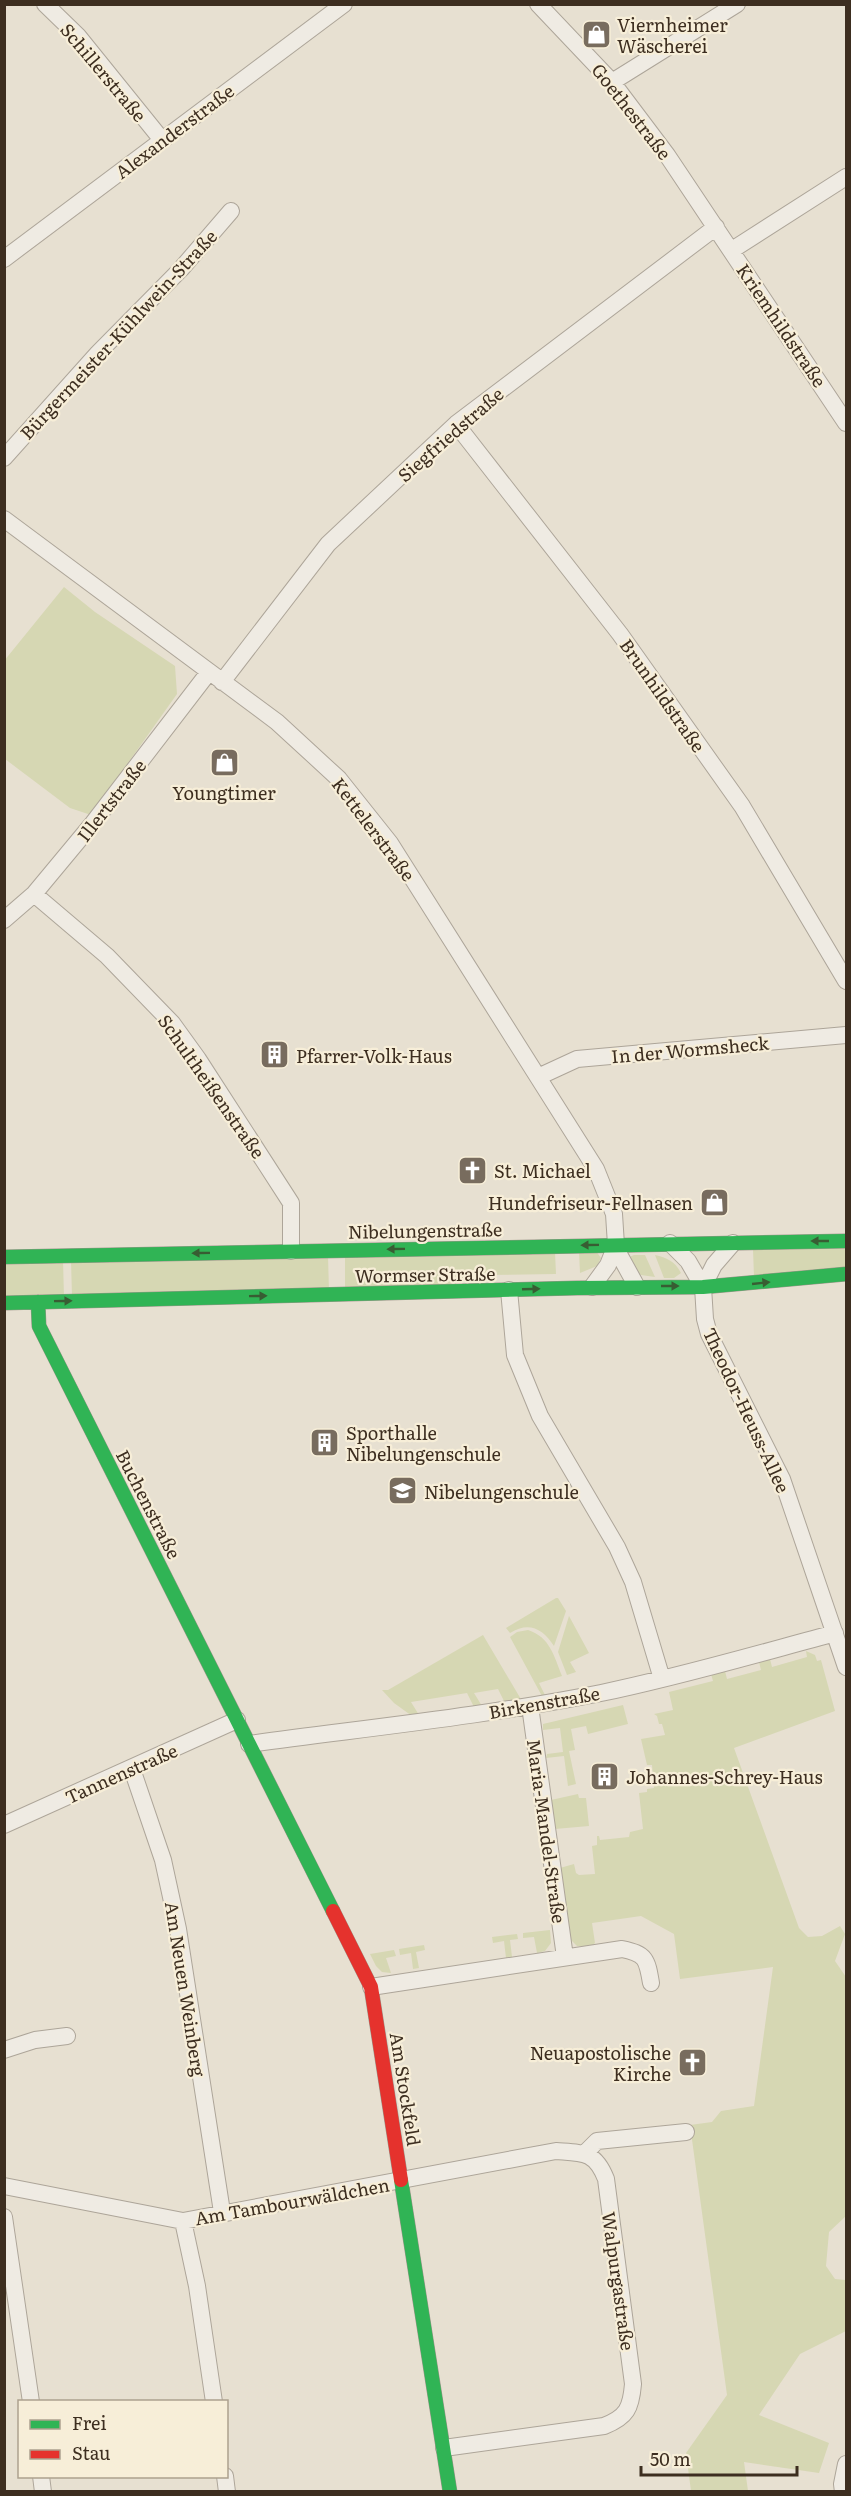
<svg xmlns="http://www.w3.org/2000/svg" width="851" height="2496" viewBox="0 0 851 2496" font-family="Literata,serif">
<rect width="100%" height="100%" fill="#e7e0d1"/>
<path fill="#d6d7b3" d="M 64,587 L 95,612 L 175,666 L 177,694 L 91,815 L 70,808 L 5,759 L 4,661 Z
M 846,1247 L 846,1269 L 754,1277 L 753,1249 Z
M 579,1251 L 596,1251 L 601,1258 L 597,1266 L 580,1273 Z
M 555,1252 L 556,1274 L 483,1275 L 434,1288 L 345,1290 L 345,1255 Z
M 634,1255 L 645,1255 L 655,1277 L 641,1275 L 630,1270 L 627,1258 Z
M 655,1255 C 667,1258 675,1261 681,1273 L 674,1278 L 664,1278 Z
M 328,1256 L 329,1291 L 72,1296 L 71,1261 Z
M 63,1260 L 64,1297 L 5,1298 L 4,1262 Z
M 556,1598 L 558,1598 L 566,1611 L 554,1646 C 543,1629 529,1621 510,1633 L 506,1628 Z
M 569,1616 L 589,1653 L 570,1662 L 576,1672 L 567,1675 L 558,1652 Z
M 528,1630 C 550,1637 554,1656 562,1676 L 539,1683 L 546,1697 L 543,1698 L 510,1637 L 517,1632 Z
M 483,1635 L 522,1701 L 505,1703 L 498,1689 L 474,1693 L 482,1706 L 474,1707 L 467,1693 L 411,1702 L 419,1715 L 412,1716 L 394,1703 L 382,1690 L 388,1690 Z
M 806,1651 L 815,1655 L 817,1661 L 821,1660 L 835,1711 L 734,1748 L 799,1928 L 808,1937 L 822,1936 L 840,1926 L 845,1934 L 835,1961 L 846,1977 L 846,2216 L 829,2232 L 826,2266 L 835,2279 L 846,2280 L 846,2331 L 800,2354 L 759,2415 L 829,2443 L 819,2473 L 744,2462 L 748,2491 L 691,2491 L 686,2453 L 727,2395 L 690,2125 L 712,2122 L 721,2111 L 754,2106 L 773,1967 L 680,1979 L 674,1934 L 641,1916 L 592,1923 L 595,1943 L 592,1946 L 577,1946 L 569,1938 L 560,1868 L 574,1864 L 576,1873 L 579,1875 L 595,1874 L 592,1846 L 597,1845 L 597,1836 L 599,1836 L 600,1840 L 629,1837 L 630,1832 L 643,1829 L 639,1793 L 647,1792 L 647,1789 L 654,1788 L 652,1765 L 647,1765 L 641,1739 L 665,1735 L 662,1724 L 659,1724 L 657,1716 L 654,1714 L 673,1710 L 669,1692 L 713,1681 L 711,1674 L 725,1671 L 727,1679 L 761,1670 L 759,1662 L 770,1659 L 772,1667 L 807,1657 Z
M 623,1705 L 628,1724 L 588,1734 L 586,1726 L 571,1729 L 575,1750 L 569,1751 L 576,1784 L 568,1786 L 564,1756 L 546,1758 L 547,1754 L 563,1752 L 560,1728 L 543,1730 L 543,1724 Z
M 578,1794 L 579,1798 L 586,1798 L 589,1826 L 555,1829 L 551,1800 Z
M 550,1930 L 551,1943 L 545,1951 L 537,1953 L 534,1937 L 523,1938 L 523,1933 Z
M 517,1934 L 518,1939 L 510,1940 L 512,1957 L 506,1958 L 504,1941 L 493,1943 L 492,1937 Z
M 424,1945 L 425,1950 L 416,1952 L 419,1968 L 413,1969 L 411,1953 L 400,1955 L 399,1949 Z
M 394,1950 L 396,1956 L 386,1958 L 391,1973 L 382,1972 L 376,1966 L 370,1954 Z"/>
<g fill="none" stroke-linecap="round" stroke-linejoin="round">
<defs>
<path id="street" d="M 45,4 L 78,36 L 162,140
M 538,4 L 612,82 L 667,155 L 846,423
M 612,82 L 737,4
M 732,250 L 846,177
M 4,259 L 344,4
M 456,424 L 620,634 L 742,806 L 846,981
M 4,458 L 98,353 L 181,269 L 231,211
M 4,519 L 277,722 L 339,779 L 390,843 L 596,1169 L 614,1214 L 616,1245 L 620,1256 L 637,1287
M 222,682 L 328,544 L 456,424 L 716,227
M 34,894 L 107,956 L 172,1023 L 198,1059 L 291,1203 L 291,1251
M 4,920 L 34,894 L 93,823 L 209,672
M 538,1077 L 577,1059 L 846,1035
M 670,1243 L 688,1261 L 703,1287 L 705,1319 L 709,1334 L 782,1479 L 846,1667
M 592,1287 L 608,1265 L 616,1245
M 703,1287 L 714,1265 L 733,1243
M 509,1290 L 515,1355 L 540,1416 L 617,1547 L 633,1582 L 662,1679
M 530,1706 L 565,1957
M 249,1744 C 366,1728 485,1716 601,1693 C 679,1677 757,1654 835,1633
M 132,1769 L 163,1860 L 178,1929 L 222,2212
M 4,1825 L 237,1720
M 371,1987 L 622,1949 C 646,1954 647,1959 651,1983
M 4,2050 L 35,2040 L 67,2036
M 585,2153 L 597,2141 L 686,2132
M 4,2186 L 183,2221 L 556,2151 C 583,2153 595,2151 606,2179 L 633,2384 C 631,2408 627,2417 604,2426 L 444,2448
M 4,2217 L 31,2402
M 183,2221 L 197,2286 L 214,2402
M 41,2476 L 43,2492
M 225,2476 L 227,2492
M 843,2492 L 842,2484 L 846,2464"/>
<path id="fast" d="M 4,1257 L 846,1241
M 38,1302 L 39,1326 L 333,1911
M 4,1303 L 577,1288 L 703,1287 L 846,1274
M 401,2180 L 450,2492"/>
<path id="jam" d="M 333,1911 L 371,1987 L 401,2180"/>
</defs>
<use href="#street" stroke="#ada599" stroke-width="18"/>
<use href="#fast" stroke="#9c958a" stroke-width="15"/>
<use href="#jam" stroke="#9c958a" stroke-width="15"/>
<use href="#street" stroke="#efebe3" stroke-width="16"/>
<use href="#fast" stroke="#30b455" stroke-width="14"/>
<use href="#jam" stroke="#e5322d" stroke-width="14"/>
</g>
<defs><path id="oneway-solid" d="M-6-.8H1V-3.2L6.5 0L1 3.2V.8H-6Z" transform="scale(1.5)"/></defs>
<g fill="#385d33">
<use href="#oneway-solid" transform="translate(820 1241) rotate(180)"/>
<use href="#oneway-solid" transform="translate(590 1245) rotate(179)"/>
<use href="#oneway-solid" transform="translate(396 1249) rotate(179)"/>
<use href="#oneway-solid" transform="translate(201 1253) rotate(179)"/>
<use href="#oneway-solid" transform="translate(761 1283) rotate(-6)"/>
<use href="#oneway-solid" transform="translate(670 1286)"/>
<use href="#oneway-solid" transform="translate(531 1289) rotate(-2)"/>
<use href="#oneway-solid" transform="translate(258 1296) rotate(-1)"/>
<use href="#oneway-solid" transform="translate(63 1301) rotate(-1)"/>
</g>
<defs>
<symbol id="shop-square" viewBox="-11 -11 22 22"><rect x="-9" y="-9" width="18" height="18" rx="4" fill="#786c5e" stroke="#f7eed8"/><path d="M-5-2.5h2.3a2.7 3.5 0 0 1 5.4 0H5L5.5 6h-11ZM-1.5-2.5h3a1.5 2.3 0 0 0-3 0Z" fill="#fff"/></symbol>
<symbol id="building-square" viewBox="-11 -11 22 22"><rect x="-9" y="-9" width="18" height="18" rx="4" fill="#786c5e" stroke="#f7eed8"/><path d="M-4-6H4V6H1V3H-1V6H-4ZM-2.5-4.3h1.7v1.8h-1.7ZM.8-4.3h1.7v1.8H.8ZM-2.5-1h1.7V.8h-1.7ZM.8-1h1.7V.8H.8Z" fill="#fff"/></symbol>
<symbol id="church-square" viewBox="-11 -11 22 22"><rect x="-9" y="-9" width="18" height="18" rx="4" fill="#786c5e" stroke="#f7eed8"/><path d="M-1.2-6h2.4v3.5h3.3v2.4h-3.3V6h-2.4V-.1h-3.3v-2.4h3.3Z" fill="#fff"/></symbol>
<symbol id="school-square" viewBox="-11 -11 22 22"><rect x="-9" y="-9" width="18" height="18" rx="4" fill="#786c5e" stroke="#f7eed8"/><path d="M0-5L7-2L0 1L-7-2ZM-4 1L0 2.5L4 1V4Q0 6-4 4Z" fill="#fff"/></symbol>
</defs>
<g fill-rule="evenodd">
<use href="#shop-square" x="580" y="18" width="33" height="33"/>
<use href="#shop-square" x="208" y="746" width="33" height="33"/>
<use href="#building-square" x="258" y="1038" width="33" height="33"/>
<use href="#church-square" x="456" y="1154" width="33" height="33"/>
<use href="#shop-square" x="698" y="1186" width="33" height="33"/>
<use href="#building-square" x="308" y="1426" width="33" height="33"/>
<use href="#school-square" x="386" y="1474" width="33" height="33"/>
<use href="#building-square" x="588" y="1760" width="33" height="33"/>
<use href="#church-square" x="676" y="2046" width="33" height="33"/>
</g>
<g text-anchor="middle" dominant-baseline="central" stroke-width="4.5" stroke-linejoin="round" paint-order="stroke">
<g font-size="18" fill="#3d2e20" stroke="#f7eed8" text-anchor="start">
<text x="617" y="24">Viernheimer<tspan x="617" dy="21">Wäscherei</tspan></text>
<text x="224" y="792" text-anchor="middle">Youngtimer</text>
<text x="296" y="1055">Pfarrer-Volk-Haus</text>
<text x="494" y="1170">St. Michael</text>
<text x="693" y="1202" text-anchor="end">Hundefriseur-Fellnasen</text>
<text x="346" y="1432">Sporthalle<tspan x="346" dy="21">Nibelungenschule</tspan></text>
<text x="424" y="1491">Nibelungenschule</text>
<text x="626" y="1776">Johannes-Schrey-Haus</text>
<text x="671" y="2052" text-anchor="end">Neuapostolische<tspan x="671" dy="21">Kirche</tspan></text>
</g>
<g font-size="18" fill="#3d2e20" stroke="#f7eed8">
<text transform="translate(104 72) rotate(50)">Schillerstraße</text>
<text transform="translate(632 111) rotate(52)">Goethestraße</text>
<text transform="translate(174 131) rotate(-37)">Alexanderstraße</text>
<text transform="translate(782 325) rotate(56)">Kriemhildstraße</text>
<text transform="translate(118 334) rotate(-47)">Bürgermeister-Kühlwein-Straße</text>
<text transform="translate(450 434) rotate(-41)">Siegfriedstraße</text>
<text transform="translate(663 695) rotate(55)">Brunhildstraße</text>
<text transform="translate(111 800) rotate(-52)">Illertstraße</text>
<text transform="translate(374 829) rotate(53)">Kettelerstraße</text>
<text transform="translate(690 1049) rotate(-5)">In der Wormsheck</text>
<text transform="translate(212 1086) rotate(55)">Schultheißenstraße</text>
<text transform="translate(425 1230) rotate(-1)">Nibelungenstraße</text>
<text transform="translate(425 1274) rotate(-1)">Wormser Straße</text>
<text transform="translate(747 1410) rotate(65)">Theodor-Heuss-Allee</text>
<text transform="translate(149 1504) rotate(63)">Buchenstraße</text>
<text transform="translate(544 1702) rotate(-10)">Birkenstraße</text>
<text transform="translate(121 1773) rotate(-24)">Tannenstraße</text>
<text transform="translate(547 1831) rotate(82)">Maria-Mandel-Straße</text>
<text transform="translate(186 1989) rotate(81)">Am Neuen Weinberg</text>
<text transform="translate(406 2089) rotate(81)">Am Stockfeld</text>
<text transform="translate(292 2201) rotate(-10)">Am Tambourwäldchen</text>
<text transform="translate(619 2281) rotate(82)">Walpurgastraße</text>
</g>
</g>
<rect width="851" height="2496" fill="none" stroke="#3d2e20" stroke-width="12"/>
<rect x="18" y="2400" width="210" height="78" fill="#f7eed8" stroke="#ada18e" stroke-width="1.5"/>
<rect x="30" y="2420" width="30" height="9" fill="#30b455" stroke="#ada18e" stroke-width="1.5"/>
<text x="72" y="2430" font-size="18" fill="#3d2e20">Frei</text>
<rect x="30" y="2450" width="30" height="9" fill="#e5322d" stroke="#ada18e" stroke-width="1.5"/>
<text x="72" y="2460" font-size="18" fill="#3d2e20">Stau</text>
<path d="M641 2466v9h156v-9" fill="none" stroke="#3d2e20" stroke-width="3"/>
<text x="650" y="2466" font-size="18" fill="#3d2e20" stroke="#f7eed8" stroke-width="4.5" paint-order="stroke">50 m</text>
</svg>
